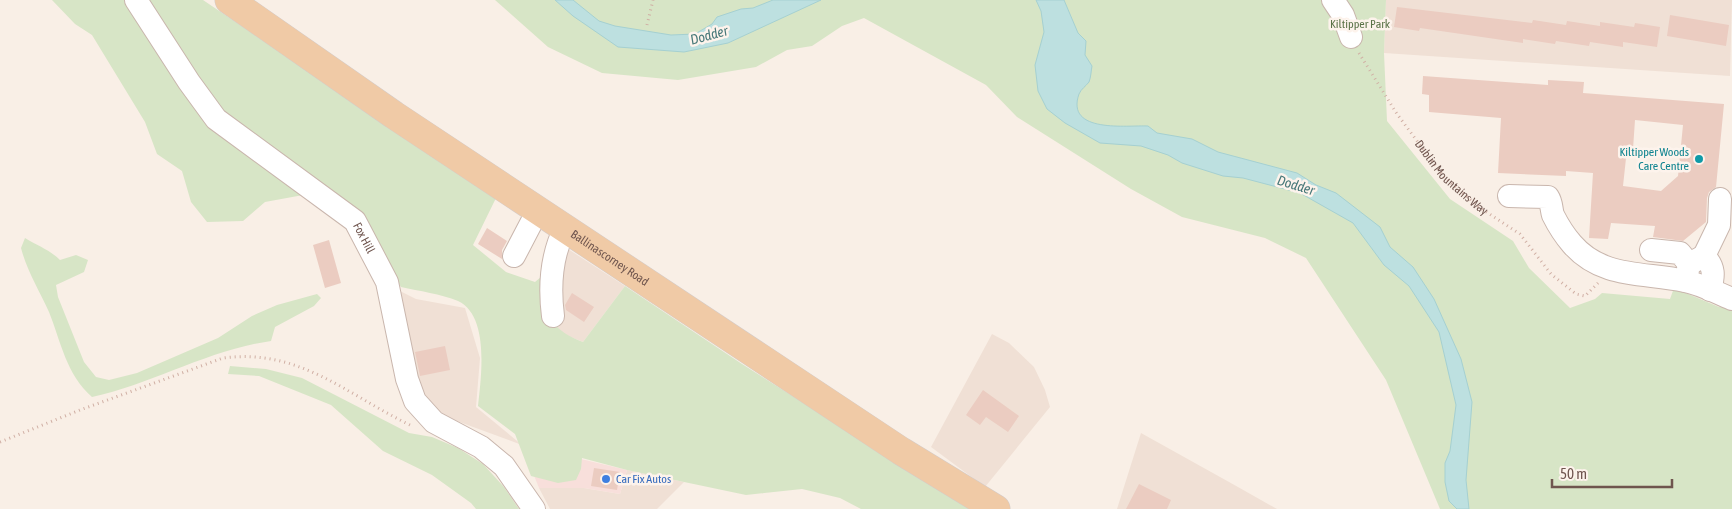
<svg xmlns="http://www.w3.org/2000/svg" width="1732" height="509" viewBox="0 0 1732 509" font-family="'Asap Condensed',sans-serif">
<rect width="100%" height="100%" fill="#f9efe6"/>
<path fill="#f0e0d5" d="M 1386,0 L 1732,0 L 1730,76 L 1384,53 Z
M 551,238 L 625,286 L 583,342 L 563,334 L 551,319 Z
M 396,289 L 416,299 L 465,308 L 480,358 L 476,407 L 522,445 L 435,413 L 420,396 Z
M 992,334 L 1009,343 L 1034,367 L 1045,390 L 1050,407 L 985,487 L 931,447 Z
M 1141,433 L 1238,487 L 1277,509 L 1117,509 Z
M 627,470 L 684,482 L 657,509 L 550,509 L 539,488 L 584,488 L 620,494 Z"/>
<path fill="#f8dfdb" d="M 522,445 L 627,470 L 620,494 L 584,488 L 539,488 Z"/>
<path fill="#d7e5c6" d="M 52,0 L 203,0 L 496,198 L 473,245 L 506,272 L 535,282 L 548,271 C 550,311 542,326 583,342 L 625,286 L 742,364 L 971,509 L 861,509 L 840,498 L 802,489 L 746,495 L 627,470 L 582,458 L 581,469 L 576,480 L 558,483 L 531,476 L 515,434 L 478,406 C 481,378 490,316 458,301 C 441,294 419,291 401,287 L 386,265 L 325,191 L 265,202 L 243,221 L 207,222 L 191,202 L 182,171 L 157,154 L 145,122 L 92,35 L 75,24 Z
M 495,0 L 1386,0 L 1384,53 L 1387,121 L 1450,199 L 1513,241 L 1529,268 L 1570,308 L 1595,299 L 1602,293 L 1670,299 L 1674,288 L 1719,307 L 1732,308 L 1732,509 L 1440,509 L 1386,380 L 1306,258 L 1265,238 L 1182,217 L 1131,189 L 1017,117 L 986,85 L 864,18 L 842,26 L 812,46 L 787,50 L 756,67 L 678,80 L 602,73 L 548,47 Z
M 25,238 C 38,246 50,250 60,260 L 76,255 L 88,260 L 84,272 L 56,285 L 58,297 L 84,362 L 96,377 L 109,380 L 137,373 L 218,338 L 252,316 L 277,305 L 317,294 L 321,298 L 314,306 L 275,327 L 271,341 C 208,350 153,384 92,397 C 66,374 61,342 49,312 C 39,290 27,271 21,248 Z
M 230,366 L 266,369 L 302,378 L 409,433 L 432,437 L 458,448 L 483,464 L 504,487 L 519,509 L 476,509 L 471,503 L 432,475 L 383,451 L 331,405 L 259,376 L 228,374 Z"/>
<path fill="#bde0e0" stroke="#a5d0d1" d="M 555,0 L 573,0 L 599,21 L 615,26 L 671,35 L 695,34 L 712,24 L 717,17 L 741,9 L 753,8 L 773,0 L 821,0 L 728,43 L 684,52 L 618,47 L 573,16 Z
M 1036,0 L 1064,0 L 1078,33 L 1086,41 L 1085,55 L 1092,66 C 1091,71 1091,77 1089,82 C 1086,86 1081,89 1079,94 C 1065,134 1128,125 1148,126 L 1157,133 L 1192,139 L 1218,152 L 1297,173 L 1316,185 L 1336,193 L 1380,227 L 1390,247 L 1413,267 L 1434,299 L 1461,359 L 1472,402 L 1466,480 L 1469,509 L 1457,509 L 1449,501 L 1445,482 L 1445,463 L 1450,451 L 1456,405 L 1439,332 L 1409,286 L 1384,265 L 1353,223 L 1300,193 L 1243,178 L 1223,176 L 1182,163 L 1168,155 L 1141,146 L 1100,143 L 1065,123 L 1047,109 L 1038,91 L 1035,65 L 1044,32 L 1041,11 Z"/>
<path fill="#ebccc1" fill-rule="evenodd" d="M 1397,7 L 1532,23 L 1533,20 L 1566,25 L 1567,21 L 1600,26 L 1600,22 L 1634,27 L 1635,23 L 1660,27 L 1657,47 L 1623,42 L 1623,47 L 1590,42 L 1589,46 L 1556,41 L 1555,44 L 1523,39 L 1523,43 L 1420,28 L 1419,31 L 1394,27 Z
M 1670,15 L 1729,25 L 1726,46 L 1667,36 Z
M 1423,76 L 1548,85 L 1548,80 L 1584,82 L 1583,93 L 1724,104 L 1716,187 L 1709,192 L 1707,198 L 1706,222 L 1683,241 L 1653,237 L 1655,226 L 1611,223 L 1608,239 L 1589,238 L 1593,173 L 1566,171 L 1566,176 L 1498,173 L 1501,118 L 1429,112 L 1429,95 L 1422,94 ZM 1635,120 L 1683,125 L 1678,176 L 1661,191 L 1623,186 L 1627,149 L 1633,149 Z
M 487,228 L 507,241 L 502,250 L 502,259 L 478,244 Z
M 329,240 L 341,283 L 325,288 L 313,245 Z
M 572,293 L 594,307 L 584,322 L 566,310 L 565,305 Z
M 445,346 L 450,370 L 420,376 L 415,352 Z
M 983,390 L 1019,416 L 1008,432 L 986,417 L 980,425 L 966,415 Z
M 594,468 L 620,472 L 617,490 L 591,486 Z
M 1139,484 L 1171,500 L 1167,509 L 1126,509 Z"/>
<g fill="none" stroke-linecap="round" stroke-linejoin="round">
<defs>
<g id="minor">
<path id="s2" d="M 136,0 L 189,82 L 216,119 L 355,221 L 387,282 L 407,379 L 415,401 L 434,422 L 481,447 L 504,466 L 534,509"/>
<path d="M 1333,0 L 1343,15 L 1351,37"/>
<path d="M 1509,196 L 1548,197 C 1552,203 1551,209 1553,215 C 1558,225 1565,236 1572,244 C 1602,279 1645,272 1685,281 C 1701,284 1717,293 1732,299"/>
<path d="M 1651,250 L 1680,253 L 1689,264"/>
<path d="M 514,256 L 538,210"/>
<path d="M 1704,256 L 1719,225 L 1720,199"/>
<path d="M 1686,281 L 1689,264 L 1704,256 C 1715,267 1714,276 1710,290"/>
<path d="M 553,316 C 549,285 551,256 565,228"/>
</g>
<g id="major">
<path id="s3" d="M 229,0 L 394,115 L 901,451 L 996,509"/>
</g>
</defs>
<use href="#minor" stroke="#c9b6ad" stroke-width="24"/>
<use href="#major" stroke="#d4ccca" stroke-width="29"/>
<g stroke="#d0afa4" stroke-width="3" stroke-dasharray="1 4" stroke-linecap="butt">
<path d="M 647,25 L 653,0"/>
<path id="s1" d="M 1359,53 L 1397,114 L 1444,177 L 1479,207 L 1520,234 L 1551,274 L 1576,294 L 1585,296 L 1598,283"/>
<path d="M 0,442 L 80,410 L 223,358 C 299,348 346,394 410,425"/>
</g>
<use href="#minor" stroke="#fff" stroke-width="22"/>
<use href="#major" stroke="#f0caa6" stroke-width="28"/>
</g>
<circle fill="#0f9aa8" stroke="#fdf3ec" stroke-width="2" cx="1699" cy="159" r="5"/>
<circle fill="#3f7fe0" stroke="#fdf3ec" stroke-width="2" cx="606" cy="479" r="5"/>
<g text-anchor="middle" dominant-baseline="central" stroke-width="5" stroke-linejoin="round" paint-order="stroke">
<g font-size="12" fill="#5b7348" stroke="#fdf3ec">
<text x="1360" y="24">Kiltipper Park</text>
</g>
<g font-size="12" fill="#0d838f" stroke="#fdf3ec" text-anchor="end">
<text x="1689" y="152">Kiltipper Woods<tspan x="1689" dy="14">Care Centre</tspan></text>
</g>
<g font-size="12" fill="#6f554e" stroke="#fdf3ec">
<text stroke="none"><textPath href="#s1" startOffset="156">Dublin Mountains Way</textPath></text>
<text stroke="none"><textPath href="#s2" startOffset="335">Fox Hill</textPath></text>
<text stroke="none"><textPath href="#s3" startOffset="460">Ballinascorney Road</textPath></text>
</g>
<g font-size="12" fill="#366cbe" stroke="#fdf3ec" text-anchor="start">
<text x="616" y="479">Car Fix Autos</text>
</g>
<g font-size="14" font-style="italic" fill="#477879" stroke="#fdf3ec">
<text transform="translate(709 35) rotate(-15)">Dodder</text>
<text transform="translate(1296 185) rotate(17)">Dodder</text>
</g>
</g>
<path d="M1552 479v8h120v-8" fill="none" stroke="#6f554e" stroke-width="2.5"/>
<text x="1560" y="479" font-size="15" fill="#6f554e" stroke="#fdf3ec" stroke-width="4" paint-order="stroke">50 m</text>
</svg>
